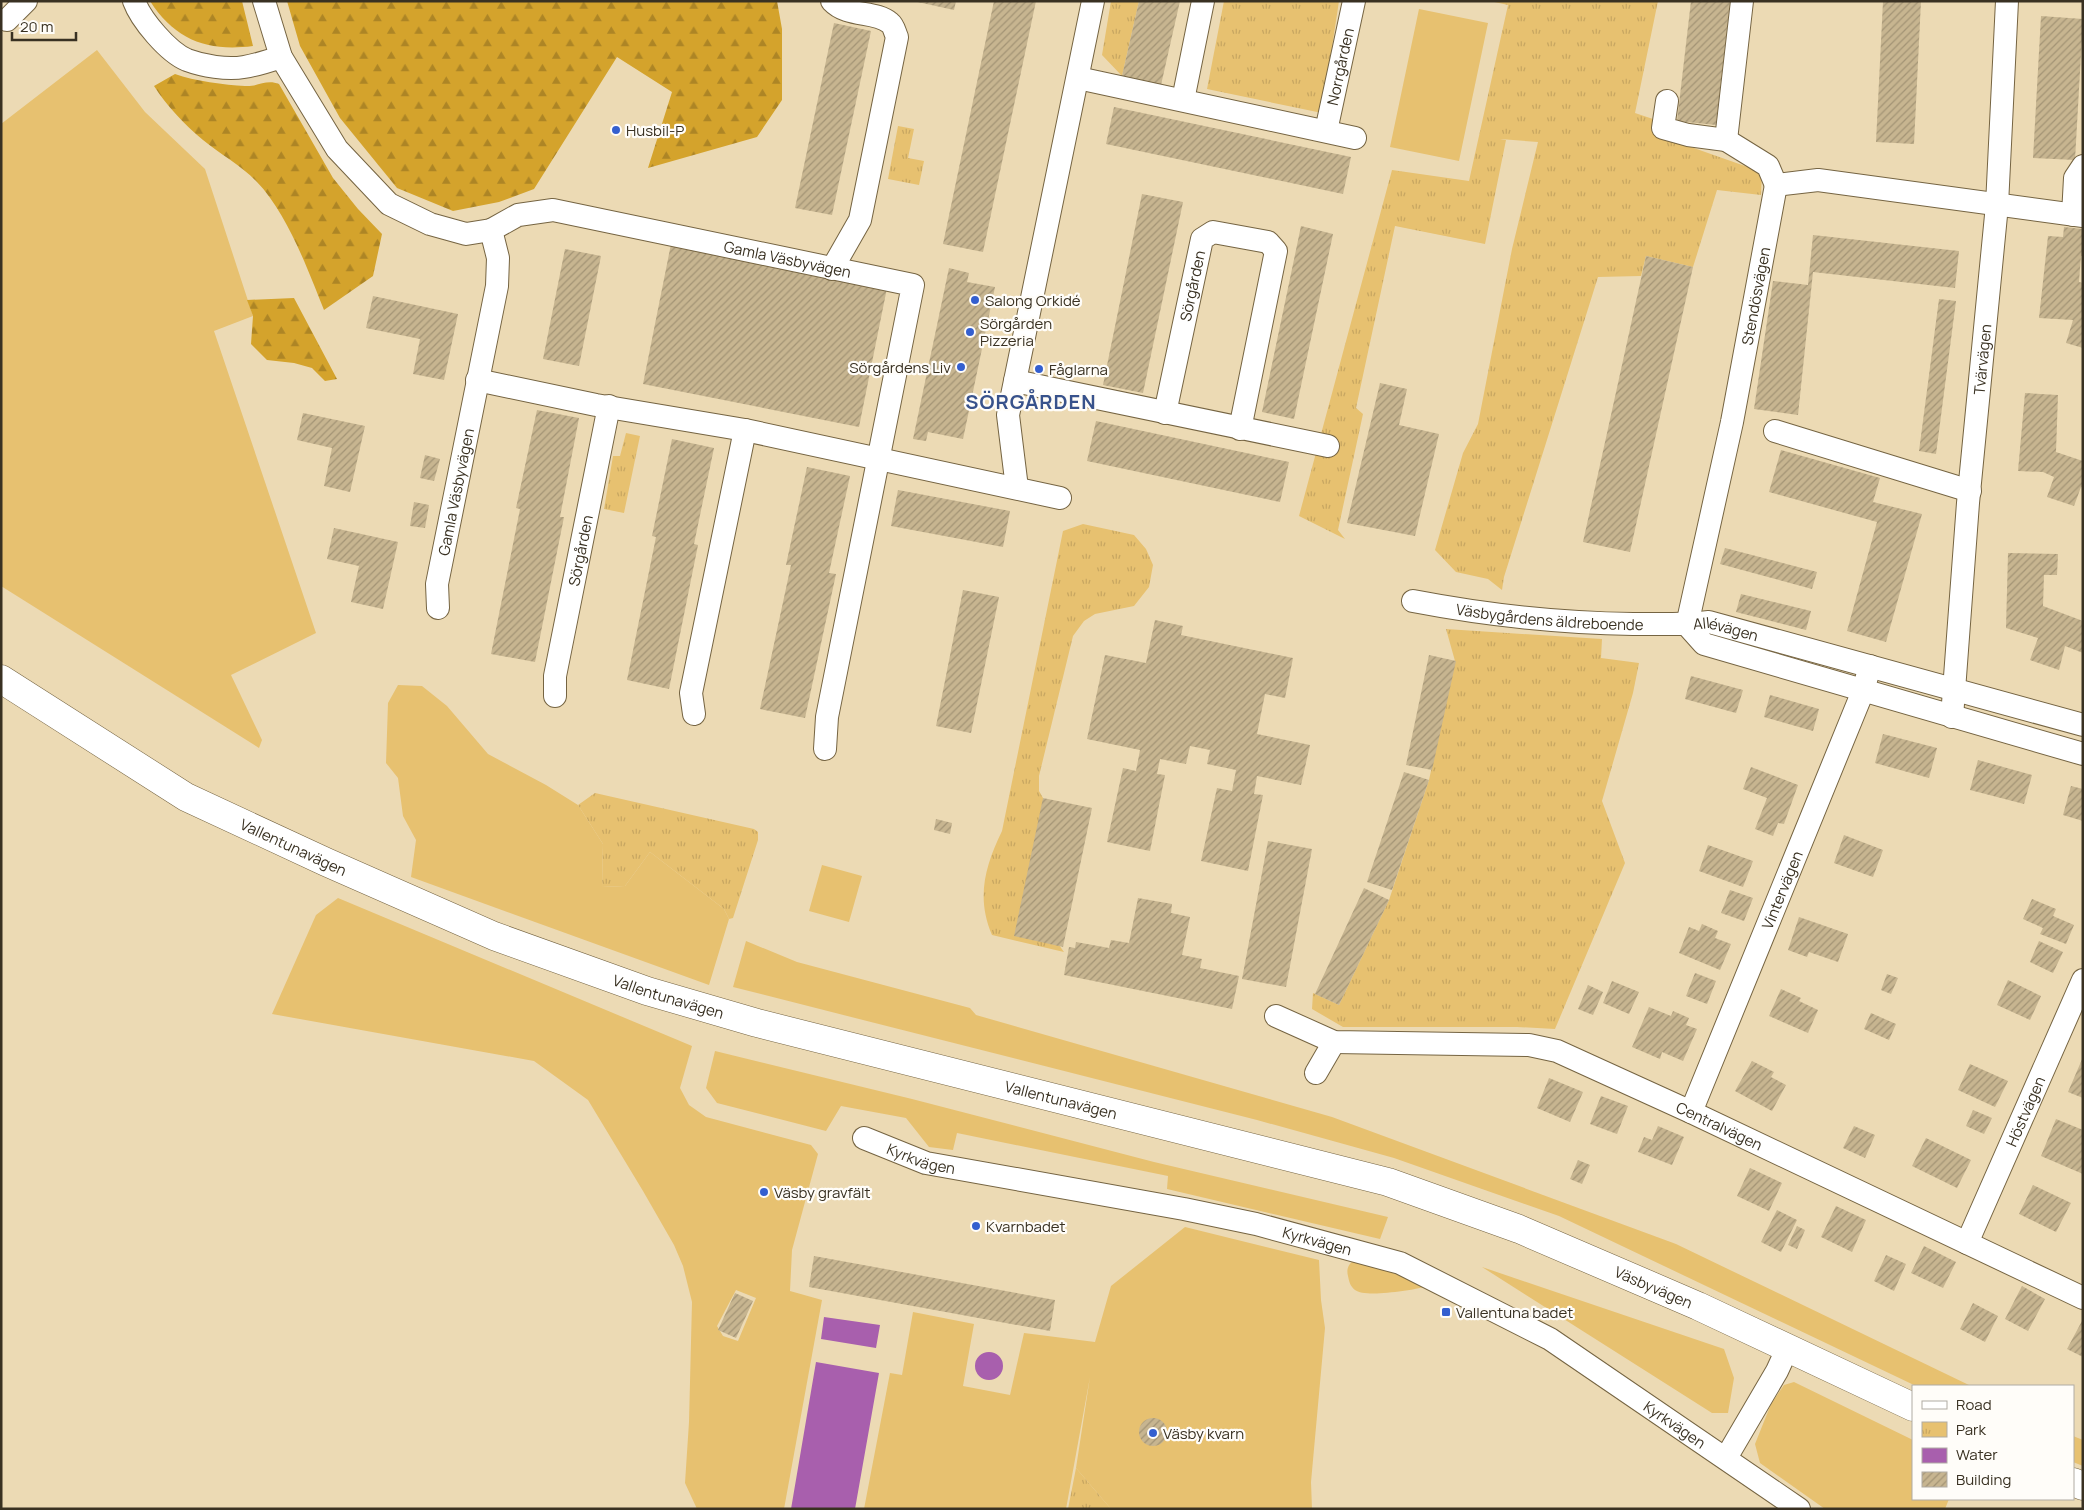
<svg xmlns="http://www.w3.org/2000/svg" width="2084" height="1510" viewBox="0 0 2084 1510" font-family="Manrope,sans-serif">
<defs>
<pattern id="forest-firs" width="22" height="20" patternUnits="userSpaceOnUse" patternTransform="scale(1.25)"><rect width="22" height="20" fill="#d4a32c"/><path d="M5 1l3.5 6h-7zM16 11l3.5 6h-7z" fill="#ad8525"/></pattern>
<pattern id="park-tufts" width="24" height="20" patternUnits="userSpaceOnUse" patternTransform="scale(1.25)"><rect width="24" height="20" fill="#e7c170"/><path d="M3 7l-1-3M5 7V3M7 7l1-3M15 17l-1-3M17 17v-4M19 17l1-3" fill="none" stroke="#c7a661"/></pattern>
<pattern id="building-hatch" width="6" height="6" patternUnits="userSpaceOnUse" patternTransform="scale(1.25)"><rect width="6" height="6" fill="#c7b590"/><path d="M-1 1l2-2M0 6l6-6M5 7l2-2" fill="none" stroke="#a39475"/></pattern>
</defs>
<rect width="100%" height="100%" fill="#ecdab4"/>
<path fill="#e7c170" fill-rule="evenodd" d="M 1419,9 L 1488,23 L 1459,161 L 1390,147 Z
M 97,50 L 145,112 L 205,169 L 253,316 L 214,331 L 316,633 L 231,675 L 262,740 L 259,748 L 1,586 L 1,124 Z
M 398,685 L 422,686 L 447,706 L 488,754 L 546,785 L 578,805 L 603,844 L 602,887 L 625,886 L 650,852 L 724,909 L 729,919 L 709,985 L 411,877 L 416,840 L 403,816 L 398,778 L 386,763 L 388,703 Z
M 822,865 L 862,876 L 849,922 L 809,911 Z
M 338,898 L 692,1046 L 680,1088 L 689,1105 L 706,1117 L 811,1145 L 818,1154 L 792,1250 L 790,1291 L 822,1300 L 784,1509 L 697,1509 L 685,1483 L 689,1422 L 692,1302 L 683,1266 L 674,1245 L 643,1191 L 588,1100 L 534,1061 L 272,1014 L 316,915 ZM 736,1290 L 756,1298 L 738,1341 L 723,1336 L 717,1326 Z
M 746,941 L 797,962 L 970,1008 L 976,1015 L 1332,1117 L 1676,1244 L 1971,1386 L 1916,1386 L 1559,1216 L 1394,1158 L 1257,1120 L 733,987 Z
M 715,1051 L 912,1099 L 1154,1162 L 1388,1217 L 1380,1239 L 1167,1189 L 1168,1176 L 957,1133 L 953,1150 L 929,1147 L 906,1118 L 841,1106 L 826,1131 L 717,1103 L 706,1088 Z
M 1185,1227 L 1319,1260 L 1321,1300 L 1325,1328 L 1311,1482 L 1312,1509 L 1111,1509 L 1076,1468 L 1090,1377 L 1066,1509 L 864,1509 L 890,1373 L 902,1375 L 913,1312 L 974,1324 L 963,1386 L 1010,1395 L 1024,1333 L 1095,1342 L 1111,1286 Z
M 1355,1259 L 1425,1285 L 1425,1287 C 1412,1290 1365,1298 1355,1290 C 1350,1286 1349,1281 1348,1276 C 1346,1268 1349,1264 1355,1259 Z
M 1482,1267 L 1724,1349 L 1734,1378 L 1728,1413 L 1712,1413 Z
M 1794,1382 L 1913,1440 L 1913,1499 L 1949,1499 L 1945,1509 L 1825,1509 L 1760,1463 L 1755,1444 L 1771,1404 L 1784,1385 Z
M 2073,1436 L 2083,1440 L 2083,1466 L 2073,1462 Z"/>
<path fill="url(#forest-firs)" d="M 150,1 L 242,1 L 253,46 C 208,52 175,40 150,1 Z
M 287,1 L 777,1 L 782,29 L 782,100 L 757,137 L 648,168 L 672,92 L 617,57 L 534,189 L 499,202 L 453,211 L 397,188 L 340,118 L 300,46 Z
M 175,74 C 194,81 225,85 245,86 C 258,87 266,79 279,84 L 333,178 L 358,209 L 382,234 L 373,276 L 324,310 C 308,270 287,213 257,182 C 242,166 220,154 203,140 C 184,124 167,106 154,86 Z
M 294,298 L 337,379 L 325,381 L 312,368 L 294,363 L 267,360 L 251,344 L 253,316 L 247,300 Z"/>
<path fill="url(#park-tufts)" d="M 1111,1 L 1139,1 L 1122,76 L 1102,55 Z
M 1224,1 L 1339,1 L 1322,113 L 1207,89 Z
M 1490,1 L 1658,1 L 1635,113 L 1653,119 L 1654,134 L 1762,172 L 1761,195 L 1717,190 L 1693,267 L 1646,256 L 1641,276 L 1598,277 L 1504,577 L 1502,590 L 1488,579 L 1456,572 L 1435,550 L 1463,453 L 1478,424 L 1512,249 L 1538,142 L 1500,139 L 1506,140 L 1485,244 L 1395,226 L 1356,408 L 1363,414 L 1338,530 L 1345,539 L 1299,516 L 1392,170 L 1469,181 L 1508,5 Z
M 898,126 L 914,129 L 908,158 L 924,161 L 919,185 L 888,179 Z
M 626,433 L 640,436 L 624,513 L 604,509 L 613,456 L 620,456 Z
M 1083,524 L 1134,535 L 1146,549 L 1153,565 L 1149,587 L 1134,606 L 1095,614 L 1084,621 L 1073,636 L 1039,776 L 1039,791 L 1043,798 L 1059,945 L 1064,952 L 992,935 C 976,898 985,866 1002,831 L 1063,531 Z
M 1446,629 L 1602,639 L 1601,658 L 1639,663 L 1633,693 L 1602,801 L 1625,863 L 1555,1029 L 1517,1027 L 1343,1027 L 1312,1009 L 1313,993 L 1339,1005 L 1389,900 L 1429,780 L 1455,661 Z
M 595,793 L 754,829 L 758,832 L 758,840 L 733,918 L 729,919 L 724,909 L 650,852 L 625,886 L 602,887 L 603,844 L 578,805 Z
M 1076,1468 L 1111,1509 L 1068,1509 Z"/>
<path fill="#a85fad" d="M 824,1317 L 880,1325 L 876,1348 L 821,1339 Z
M975 1366a14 14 0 1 1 28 0a14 14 0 1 1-28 0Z
M 816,1362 L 879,1373 L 855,1509 L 791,1509 Z"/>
<path fill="url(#building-hatch)" d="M 913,1 L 956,1 L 954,10 Z
M 994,1 L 1036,1 L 983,252 L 943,244 Z
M 1139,1 L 1180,1 L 1161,85 L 1122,76 Z
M 1691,1 L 1730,1 L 1716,125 L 1677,121 Z
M 1883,1 L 1921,1 L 1914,144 L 1876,142 Z
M 2041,16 L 2083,19 L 2075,160 L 2033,158 Z
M 834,23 L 871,31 L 832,215 L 795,208 Z
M 1114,107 L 1351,157 L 1343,194 L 1106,144 Z
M 1142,194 L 1183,202 L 1143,393 L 1103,385 Z
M 1301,226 L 1333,234 L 1294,419 L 1262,412 Z
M 2064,227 L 2083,229 L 2083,256 L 2081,256 L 2079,282 L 2083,283 L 2083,348 L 2066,343 L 2073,320 L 2039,318 L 2048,236 L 2063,237 Z
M 1813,235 L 1959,251 L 1955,288 L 1813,272 L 1798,415 L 1754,409 L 1773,281 L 1808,285 Z
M 671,244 L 887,288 L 859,427 L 643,384 Z
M 565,249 L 601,256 L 579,366 L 543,359 Z
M 1646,256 L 1693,267 L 1630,552 L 1583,542 Z
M 949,268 L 969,273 L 967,282 L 995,287 L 963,439 L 928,432 L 926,441 L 913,439 Z
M 373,296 L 458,314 L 444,380 L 413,374 L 420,339 L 366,328 Z
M 1939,299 L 1956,301 L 1936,454 L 1919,451 Z
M 1380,383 L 1407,389 L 1399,425 L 1439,434 L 1415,536 L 1347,523 Z
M 2025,393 L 2058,395 L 2056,452 L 2083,461 L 2083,488 L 2081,487 L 2074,506 L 2047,497 L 2054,477 L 2043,472 L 2018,471 Z
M 537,410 L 579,418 L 560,517 L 564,517 L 535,662 L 491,654 L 520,509 L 516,508 Z
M 303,413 L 365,426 L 350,492 L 324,486 L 332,448 L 297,440 Z
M 1096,421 L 1289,462 L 1280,502 L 1087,461 Z
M 672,439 L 714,448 L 694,544 L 698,545 L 669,689 L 627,680 L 656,537 L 652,536 Z
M 1781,450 L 1880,478 L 1873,502 L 1922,514 L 1886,642 L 1847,631 L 1877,522 L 1769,492 Z
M 425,455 L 440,459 L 434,481 L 420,478 Z
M 807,467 L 850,476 L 829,573 L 836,574 L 805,718 L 760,709 L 791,565 L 786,565 Z
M 898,490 L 1010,511 L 1003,547 L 891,526 Z
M 414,502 L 429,505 L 425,528 L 410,526 Z
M 334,528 L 398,542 L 383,609 L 351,602 L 359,566 L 327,559 Z
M 1725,548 L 1817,572 L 1812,589 L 1720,564 Z
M 2008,553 L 2058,554 L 2057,575 L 2044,575 L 2043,606 L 2083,621 L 2083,653 L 2065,646 L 2059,670 L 2030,660 L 2038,638 L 2006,628 Z
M 963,590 L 999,597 L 971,733 L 936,726 Z
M 1741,594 L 1811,611 L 1806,630 L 1736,612 Z
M 1155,620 L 1183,626 L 1181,635 L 1293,658 L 1285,698 L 1265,694 L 1257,734 L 1310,745 L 1301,785 L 1257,776 L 1254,794 L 1263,795 L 1248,871 L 1201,861 L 1217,788 L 1232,791 L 1236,770 L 1207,764 L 1210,750 L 1190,746 L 1186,764 L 1160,759 L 1157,774 L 1165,775 L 1150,851 L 1107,842 L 1123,768 L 1136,771 L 1140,750 L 1087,739 L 1105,655 L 1146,663 Z
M 1429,655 L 1456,661 L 1432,770 L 1406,765 Z
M 1691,676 L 1743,690 L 1736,713 L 1685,699 Z
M 1770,695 L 1819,709 L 1813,731 L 1764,717 Z
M 1883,734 L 1937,748 L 1929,778 L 1875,763 Z
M 1978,760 L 2032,775 L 2024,804 L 1970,790 Z
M 1751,767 L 1798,785 L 1784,824 L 1778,823 L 1773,836 L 1755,829 L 1767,798 L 1743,789 Z
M 1404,772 L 1429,780 L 1392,890 L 1367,882 Z
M 2071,786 L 2083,789 L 2083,821 L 2063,815 Z
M 1043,798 L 1092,808 L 1063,947 L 1014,936 Z
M 936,819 L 952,823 L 950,834 L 934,830 Z
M 1844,835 L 1883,850 L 1873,877 L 1834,863 Z
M 1268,841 L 1312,849 L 1286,987 L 1242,979 Z
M 1708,845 L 1753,861 L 1743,887 L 1699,871 Z
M 1364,888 L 1389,900 L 1339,1005 L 1315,994 Z
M 1730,890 L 1753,898 L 1744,921 L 1721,913 Z
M 1138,898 L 1172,904 L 1171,913 L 1190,917 L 1182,955 L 1202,959 L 1200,968 L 1239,976 L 1232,1009 L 1064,975 L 1069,947 L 1075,948 L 1076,942 L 1109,948 L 1111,940 L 1129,943 Z
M 2032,899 L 2056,909 L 2053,916 L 2074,925 L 2066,944 L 2040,934 L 2043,928 L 2023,919 Z
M 1799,917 L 1848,934 L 1838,962 L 1809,952 L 1807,957 L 1788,950 Z
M 1702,924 L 1718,931 L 1715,938 L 1731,944 L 1720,970 L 1679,953 L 1689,927 L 1699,931 Z
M 2039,941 L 2063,952 L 2053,973 L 2030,962 Z
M 1695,973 L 1716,981 L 1707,1004 L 1686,996 Z
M 1887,974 L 1898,978 L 1891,994 L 1881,990 Z
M 2008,980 L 2041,996 L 2030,1020 L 1997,1005 Z
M 1612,981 L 1639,992 L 1629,1014 L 1603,1003 Z
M 1588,985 L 1603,992 L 1593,1015 L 1578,1009 Z
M 1781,989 L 1801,998 L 1799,1001 L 1818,1010 L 1808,1033 L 1769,1016 Z
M 1649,1007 L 1671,1016 L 1673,1011 L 1689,1018 L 1686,1025 L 1697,1029 L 1683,1061 L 1662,1052 L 1660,1059 L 1632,1047 Z
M 1871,1013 L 1896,1024 L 1889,1040 L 1864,1029 Z
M 2083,1057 L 2083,1098 L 2068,1092 Z
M 1752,1061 L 1774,1072 L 1771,1077 L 1786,1085 L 1772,1111 L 1735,1091 Z
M 1970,1064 L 2008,1081 L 1995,1107 L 1958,1090 Z
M 1549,1078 L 1583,1092 L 1570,1122 L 1537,1108 Z
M 1601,1096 L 1628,1106 L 1617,1134 L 1590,1124 Z
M 1973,1110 L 1992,1118 L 1984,1134 L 1966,1126 Z
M 2056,1119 L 2083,1130 L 2083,1174 L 2041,1156 Z
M 1658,1126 L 1684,1137 L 1672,1165 L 1638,1152 L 1644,1137 L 1652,1140 Z
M 1854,1126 L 1875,1135 L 1865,1158 L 1843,1148 Z
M 1926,1138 L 1971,1160 L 1957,1188 L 1912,1166 Z
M 1578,1160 L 1590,1165 L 1582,1184 L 1570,1179 Z
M 1750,1168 L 1782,1183 L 1769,1211 L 1737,1196 Z
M 2033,1185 L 2071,1203 L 2056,1232 L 2019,1214 Z
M 1836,1206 L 1866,1220 L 1852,1252 L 1821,1237 Z
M 1777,1210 L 1797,1220 L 1781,1252 L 1761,1242 Z
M 1797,1226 L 1805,1230 L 1797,1249 L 1788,1245 Z
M 1924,1246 L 1956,1262 L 1943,1288 L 1911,1273 Z
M 1886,1255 L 1906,1264 L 1894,1291 L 1874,1281 Z
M 814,1256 L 1055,1300 L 1050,1331 L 809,1287 Z
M 2022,1286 L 2045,1299 L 2028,1331 L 2005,1319 Z
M 735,1293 L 753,1301 L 736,1338 L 718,1330 Z
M 1973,1303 L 1998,1316 L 1985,1342 L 1960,1329 Z
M 2083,1319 L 2083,1357 L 2067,1349 Z
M1139 1432a14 14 0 1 1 28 0a14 14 0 1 1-28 0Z"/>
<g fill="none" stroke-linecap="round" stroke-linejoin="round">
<defs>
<g id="minor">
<path d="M 134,1 C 141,20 168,52 187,60 C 203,66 227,70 244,67 C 257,65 269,61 281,57"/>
<path id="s1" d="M 264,1 L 281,57 L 337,149 L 389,204 L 430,224 L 466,234 L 491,230 L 518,215 L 553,210 L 913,285 L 827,717 L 825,749"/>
<path d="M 7,20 L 26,1"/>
<path d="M 1078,78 L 1355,138"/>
<path d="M 1183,100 L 1203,1"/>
<path d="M 1667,101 L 1663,128 L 1688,135 L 1726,140 L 1768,166 L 1776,185"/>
<path id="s2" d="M 1326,131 L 1354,1"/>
<path d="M 1726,140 L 1742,1"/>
<path d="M 1776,185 L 1818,180 L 2083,216"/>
<path d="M 2073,215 L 2075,178 L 2083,166"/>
<path d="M 832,269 L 860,220 L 897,37 C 895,33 894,26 890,23 C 875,10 848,18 832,1"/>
<path d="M 477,380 L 596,405 L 745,430 L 1060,498"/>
<path d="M 1015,381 L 1328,446"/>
<path id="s3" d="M 1165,413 L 1202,239 L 1213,232 L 1268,242 L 1276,251 L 1240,429"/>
<path d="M 1775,431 L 1970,491"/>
<path d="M 1017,488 L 1008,415 L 1093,1"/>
<path id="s4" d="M 1413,601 C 1486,615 1559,623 1633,624 C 1658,624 1683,625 1709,622 L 2083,725"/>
<path id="s5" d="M 438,608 L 437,584 L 497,286 L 498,258 L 491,230"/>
<path id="s6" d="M 1687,625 L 1732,422 L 1776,185"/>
<path d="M 1687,625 L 1704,644 L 2083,754"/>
<path id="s7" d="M 555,696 L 555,676 L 609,406"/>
<path d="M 694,714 L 691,693 L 745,430"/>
<path id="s8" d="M 1952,717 L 1968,503 L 1997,205 L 2007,1"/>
<path id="s9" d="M 1276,1016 L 1334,1042 L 1529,1045 L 1557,1051 L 1691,1112 L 2083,1298"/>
<path d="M 1316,1073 L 1334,1042"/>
<path id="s10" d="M 1691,1112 L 1863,691 L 1870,666"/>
<path id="s11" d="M 864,1138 L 926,1163 L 1184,1209 L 1256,1224 L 1400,1263 L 1550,1339 L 1799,1509"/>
<path id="s12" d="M 1967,1243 L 2083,980"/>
<path d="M 1726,1458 L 1777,1371 L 1788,1347"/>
</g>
<g id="secondary">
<path id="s13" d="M 1,679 L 186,797 L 326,862 L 494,936 L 647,991 L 757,1023 L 1388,1182 L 1519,1229 L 1698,1306 L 1913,1407"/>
<path d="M 2073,1482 L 2083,1486"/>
</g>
</defs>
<use href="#minor" stroke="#756442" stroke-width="24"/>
<use href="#secondary" stroke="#756442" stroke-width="29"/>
<use href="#minor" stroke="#fff" stroke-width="22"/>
<use href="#secondary" stroke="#fff" stroke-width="28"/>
</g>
<g fill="#345fcf" stroke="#fffdf9" stroke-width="2">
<circle cx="616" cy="130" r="5"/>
<circle cx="975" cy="300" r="5"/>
<circle cx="970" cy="332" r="5"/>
<circle cx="961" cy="367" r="5"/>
<circle cx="1039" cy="369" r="5"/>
<circle cx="764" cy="1192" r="5"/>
<circle cx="976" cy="1226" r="5"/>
<rect x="1441" y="1307" width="10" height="10" rx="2.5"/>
<circle cx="1153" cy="1433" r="5"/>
</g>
<g text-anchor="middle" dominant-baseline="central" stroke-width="4.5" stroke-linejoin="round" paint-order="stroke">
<g font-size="15" fill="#393122" stroke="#fffdf9">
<text stroke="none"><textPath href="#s2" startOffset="66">Norrgården</textPath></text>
<text stroke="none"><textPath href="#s1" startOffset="656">Gamla Väsbyvägen</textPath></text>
<text stroke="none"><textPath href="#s3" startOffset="130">Sörgården</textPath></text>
<text stroke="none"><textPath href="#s6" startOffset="336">Stendösvägen</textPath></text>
<text stroke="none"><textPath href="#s8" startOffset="359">Tvärvägen</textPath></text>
<text stroke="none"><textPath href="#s5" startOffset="118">Gamla Väsbyvägen</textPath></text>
<text stroke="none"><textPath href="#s7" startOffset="148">Sörgården</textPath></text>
<text stroke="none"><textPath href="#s4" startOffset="138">Väsbygårdens äldreboende</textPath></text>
<text stroke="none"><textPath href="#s4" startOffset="315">Allévägen</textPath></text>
<text stroke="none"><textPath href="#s13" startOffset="338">Vallentunavägen</textPath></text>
<text stroke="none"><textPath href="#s10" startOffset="240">Vintervägen</textPath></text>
<text stroke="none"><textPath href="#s13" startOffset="742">Vallentunavägen</textPath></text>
<text stroke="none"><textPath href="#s13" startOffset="1148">Vallentunavägen</textPath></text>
<text stroke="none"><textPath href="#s12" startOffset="144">Höstvägen</textPath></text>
<text stroke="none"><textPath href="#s9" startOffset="466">Centralvägen</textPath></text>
<text stroke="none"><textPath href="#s11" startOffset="61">Kyrkvägen</textPath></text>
<text stroke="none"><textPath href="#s11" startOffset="466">Kyrkvägen</textPath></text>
<text stroke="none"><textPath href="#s13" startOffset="1771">Väsbyvägen</textPath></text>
<text stroke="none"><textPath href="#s11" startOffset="871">Kyrkvägen</textPath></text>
</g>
<g font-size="15" fill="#393122" stroke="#fffdf9" text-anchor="start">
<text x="626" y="130">Husbil-P</text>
<text x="985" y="300">Salong Orkidé</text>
<text x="980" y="323">Sörgården<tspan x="980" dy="17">Pizzeria</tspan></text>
<text x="951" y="367" text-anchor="end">Sörgårdens Liv</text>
<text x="1049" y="369">Fåglarna</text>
<text x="774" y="1192">Väsby gravfält</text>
<text x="986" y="1226">Kvarnbadet</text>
<text x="1456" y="1312">Vallentuna badet</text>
<text x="1163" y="1433">Väsby kvarn</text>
</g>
<g font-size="20" font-weight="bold" letter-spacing="1" fill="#38528b" stroke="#fffdf9">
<text x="1031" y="401">SÖRGÅRDEN</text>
</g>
</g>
<rect width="2084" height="1510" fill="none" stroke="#393122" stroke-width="5"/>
<rect x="1912" y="1385" width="162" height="115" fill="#fffdf9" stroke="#b0aba3"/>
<rect x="1922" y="1401" width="25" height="8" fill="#ffffff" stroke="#b0aba3"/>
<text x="1956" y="1410" font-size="15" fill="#393122">Road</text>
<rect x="1922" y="1422" width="25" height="15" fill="url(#park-tufts)" stroke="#b0aba3"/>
<text x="1956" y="1435" font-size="15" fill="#393122">Park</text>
<rect x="1922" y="1448" width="25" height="15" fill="#a85fad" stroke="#b0aba3"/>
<text x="1956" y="1460" font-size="15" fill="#393122">Water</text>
<rect x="1922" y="1472" width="25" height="15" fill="url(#building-hatch)" stroke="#b0aba3"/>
<text x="1956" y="1485" font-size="15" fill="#393122">Building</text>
<path d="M12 32v8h64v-8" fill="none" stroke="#393122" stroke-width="2.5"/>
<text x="20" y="32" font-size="15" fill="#393122" stroke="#fffdf9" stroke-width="4" paint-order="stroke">20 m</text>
</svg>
